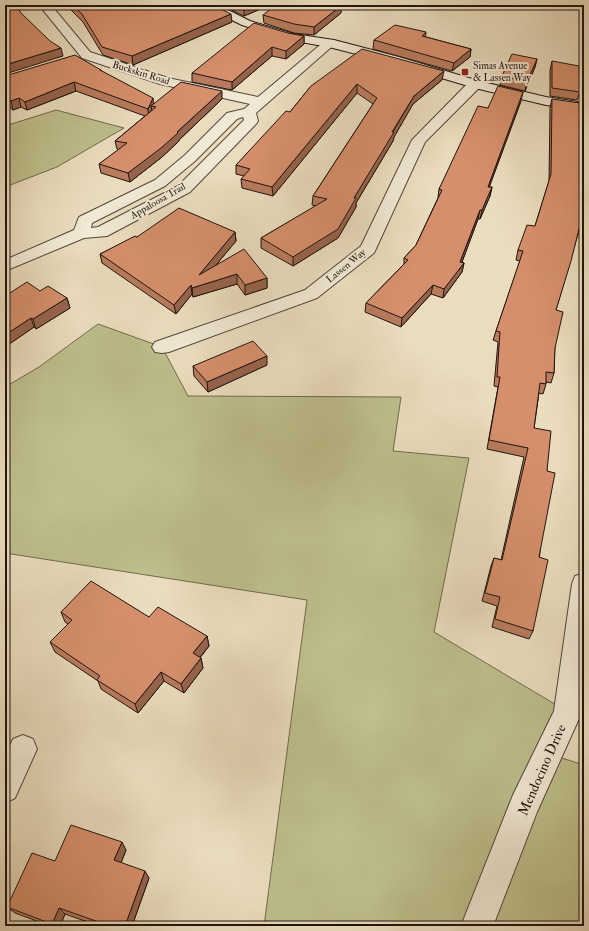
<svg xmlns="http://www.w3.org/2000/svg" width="589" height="931" viewBox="0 0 589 931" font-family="'IM FELL Double Pica',serif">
<rect width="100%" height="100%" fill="#eaddbe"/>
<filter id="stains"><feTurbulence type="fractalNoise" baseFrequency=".005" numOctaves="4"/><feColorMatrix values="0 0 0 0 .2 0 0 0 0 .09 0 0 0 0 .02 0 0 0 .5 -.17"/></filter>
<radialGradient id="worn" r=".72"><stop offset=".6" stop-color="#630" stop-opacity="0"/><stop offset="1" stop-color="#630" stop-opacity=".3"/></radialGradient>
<path fill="#bebf8c" stroke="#6f6a4e" d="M 56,110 L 124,128 L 57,167 L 5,187 L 5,126 Z
M 98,324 L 162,347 L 188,396 L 401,397 L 393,451 L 469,458 L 434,632 L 568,712 L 549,754 L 584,765 L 584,926 L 264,926 L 307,600 L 5,553 L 5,387 L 39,367 Z"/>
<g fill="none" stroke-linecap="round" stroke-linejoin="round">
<defs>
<path id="street" d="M 39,5 L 51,5 L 90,52 L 168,78 L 258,97 L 326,40 L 334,40 L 336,43 L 256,113 L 258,121 L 256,124 L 190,192 L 107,236 L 84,238 L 5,271 L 5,260 L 74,230 L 79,217 L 155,180 L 185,155 L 227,113 L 244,109 L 250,104 L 160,84 L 82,58 ZM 243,117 L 244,120 L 178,186 L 98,227 L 91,228 L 92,223 L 165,186 L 195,161 L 237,119 Z
M 475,80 L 480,81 L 482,84 L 480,87 L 425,142 L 374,253 L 317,298 L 169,352 L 162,353 L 155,352 L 152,347 L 155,342 L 305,290 L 361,246 L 412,140 L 470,81 Z
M 584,573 L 584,693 L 582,712 L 537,812 L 493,926 L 461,926 L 513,795 L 554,711 L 572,584 L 575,576 Z
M 23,735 L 33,739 L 37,749 L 15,798 L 5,803 L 5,756 L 13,739 Z"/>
<path id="secondary" d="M 203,5 L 218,5 L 250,21 L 294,34 L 334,40 L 399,57 L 479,81 L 546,97 L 584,103 L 584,111 L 546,105 L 475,88 L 391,63 L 329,47 L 289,40 L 242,25 L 205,7 Z"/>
</defs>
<use href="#street" stroke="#52463b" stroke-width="2"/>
<use href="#secondary" stroke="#20140f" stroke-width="2"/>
<use href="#street" fill="#f1e9d5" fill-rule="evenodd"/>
<use href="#secondary" fill="#f1e9d5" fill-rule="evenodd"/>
</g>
<path fill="#b87b5d" stroke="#20140f" d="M 67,5 L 213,5 L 232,22 L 133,65 L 103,55 L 83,22 L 69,8 Z
M 221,5 L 270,5 L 244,16 Z
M 341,13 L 314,35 L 294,33 L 264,23 L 263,15 Z
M 288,33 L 304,36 L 304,44 L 286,59 L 272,56 L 232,90 L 192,82 L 192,73 Z
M 426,37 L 471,49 L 470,57 L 452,71 L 373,49 L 374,40 Z
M 537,59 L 535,67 L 525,91 L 500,85 L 502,76 Z
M 552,61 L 580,92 L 577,100 L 550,96 L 550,70 Z
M 101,70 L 101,71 L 154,104 L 222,99 L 179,140 L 179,141 L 162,157 L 130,182 L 101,173 L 99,164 L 119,150 L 117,149 L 115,141 L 145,116 L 76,91 L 27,110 L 21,107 L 13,110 L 5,104 L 5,76 Z
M 442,80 L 413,104 L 394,137 L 393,141 L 356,203 L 356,207 L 338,238 L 293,266 L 261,248 L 261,238 L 316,206 L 312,205 L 313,196 L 373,104 L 357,93 L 273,196 L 242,188 L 241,179 L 244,176 L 236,174 L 236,165 L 290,112 L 311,86 Z
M 552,99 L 582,225 L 579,234 L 578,234 L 556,310 L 554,373 L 551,383 L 546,382 L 546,384 L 543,394 L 539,393 L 534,428 L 547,471 L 533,631 L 529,639 L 492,627 L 497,606 L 482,601 L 491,566 L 494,558 L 501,560 L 524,457 L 487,449 L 498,387 L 494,386 L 498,342 L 493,340 L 496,331 L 520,261 L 516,260 L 518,250 L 535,226 L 549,181 L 550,107 Z
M 521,101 L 489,187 L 492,187 L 490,196 L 480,219 L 478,219 L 462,262 L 464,263 L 462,272 L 443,298 L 431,294 L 401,327 L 365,312 L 366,303 L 404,264 L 404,258 L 416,245 L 438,198 L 439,189 L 488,108 Z
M 235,232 L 236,241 L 216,265 L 267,278 L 267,288 L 245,295 L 237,284 L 193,297 L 192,294 L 176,314 L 102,263 L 100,254 L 137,237 Z
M 40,291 L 67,298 L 70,308 L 36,329 L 34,327 L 5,347 L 5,296 Z
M 267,365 L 208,392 L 194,376 L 193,366 Z
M 61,612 L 149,617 L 207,636 L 209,646 L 200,658 L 201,658 L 203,668 L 184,693 L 164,681 L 138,713 L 101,689 L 98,681 L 55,652 L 50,642 L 68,624 L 65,622 Z
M 126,850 L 121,863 L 149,878 L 132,926 L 99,926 L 65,914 L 60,926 L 50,926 L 15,913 L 7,907 L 55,861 Z"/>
<path fill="#96644c" stroke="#20140f" d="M 251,5 L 270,5 L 244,16 L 244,8 Z
M 342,5 L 341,13 L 314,35 L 314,27 Z
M 231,14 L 232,22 L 133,65 L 132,56 Z
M 426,32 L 425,40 L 422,36 Z
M 304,36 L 304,44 L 286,59 L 286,51 Z
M 272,47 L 272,56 L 232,90 L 232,82 Z
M 61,48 L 63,56 L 5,74 L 5,65 Z
M 471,49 L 470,57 L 452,71 L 454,63 Z
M 537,59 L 535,67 L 525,91 L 527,82 Z
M 444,71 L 442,80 L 413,104 L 394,137 L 393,141 L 356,203 L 356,207 L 338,238 L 293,266 L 293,257 L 354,198 L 414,96 Z
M 74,82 L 76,91 L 27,110 L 25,102 Z
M 357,84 L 357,93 L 273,196 L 272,187 Z
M 222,91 L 222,99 L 179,140 L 179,141 L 162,157 L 130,182 L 128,173 L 177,132 Z
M 523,92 L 521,101 L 486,196 L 488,187 Z
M 19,98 L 21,107 L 13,110 L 11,101 Z
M 153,98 L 154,106 L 151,106 L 152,111 L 149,117 L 148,109 Z
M 492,187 L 490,196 L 480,219 L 482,210 Z
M 480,210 L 478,219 L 459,270 L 464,263 L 462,272 L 443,298 L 444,289 L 460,262 Z
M 235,232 L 236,241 L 200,284 L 199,275 Z
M 237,274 L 237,284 L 193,297 L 192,288 Z
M 267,278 L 267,288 L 245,295 L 245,285 Z
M 191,285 L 192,294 L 176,314 L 174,305 Z
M 433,285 L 431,294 L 401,327 L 402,318 Z
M 67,298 L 70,308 L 36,329 L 33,319 Z
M 31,318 L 34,327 L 5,347 L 5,335 Z
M 267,356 L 267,365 L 208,392 L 207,382 Z
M 207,636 L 209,646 L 195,663 L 193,653 Z
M 201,658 L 203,668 L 184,693 L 181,684 Z
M 161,672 L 164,681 L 138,713 L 135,704 Z
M 122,842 L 126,850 L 119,868 L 114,860 Z
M 145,871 L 149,878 L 132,926 L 125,926 Z
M 59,908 L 65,914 L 60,926 L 55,926 L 52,924 Z"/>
<path fill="#d68f6c" stroke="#20140f" d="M 5,5 L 16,5 L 21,13 L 50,41 L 61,48 L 5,65 Z
M 72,5 L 213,5 L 231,14 L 132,56 L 102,47 L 82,14 Z
M 237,5 L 251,5 L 244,8 Z
M 276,5 L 342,5 L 314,27 L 294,24 L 263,15 Z
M 254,23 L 288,33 L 304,36 L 286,51 L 272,47 L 232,82 L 192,73 Z
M 395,25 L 426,32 L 422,36 L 471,49 L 454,63 L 374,40 Z
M 362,49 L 444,71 L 414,96 L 392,132 L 394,132 L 354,198 L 356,198 L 338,229 L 293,257 L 261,238 L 327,199 L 313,196 L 377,98 L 357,84 L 272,187 L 241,179 L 250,169 L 236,165 L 286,111 L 290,112 L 311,86 Z
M 512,54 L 537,59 L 527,82 L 502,76 Z
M 75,55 L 101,70 L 100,70 L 153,98 L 148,109 L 74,82 L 25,102 L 19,98 L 11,101 L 5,97 L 5,76 Z
M 552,61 L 579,66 L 580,92 L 552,88 Z
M 181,82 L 222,91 L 177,132 L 178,133 L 161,148 L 128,173 L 99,164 L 127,143 L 115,141 L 156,107 L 151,106 Z
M 498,86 L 523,92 L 488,187 L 492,187 L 482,210 L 480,210 L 460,262 L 464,263 L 444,289 L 433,285 L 402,318 L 366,303 L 408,260 L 404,258 L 416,245 L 442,190 L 439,189 L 478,106 L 488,108 Z
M 552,99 L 580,103 L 581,123 L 584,123 L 584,216 L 582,225 L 580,225 L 571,261 L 556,310 L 563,312 L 555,348 L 554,373 L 546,372 L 546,384 L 540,383 L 534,428 L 551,431 L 547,471 L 555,473 L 539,557 L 548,560 L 533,631 L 495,619 L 500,597 L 485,593 L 494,558 L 502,560 L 528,448 L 489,440 L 500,377 L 497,377 L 500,332 L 496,331 L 523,251 L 518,250 L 527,225 L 535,226 L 551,174 Z
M 179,208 L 235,232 L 199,275 L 244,249 L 267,278 L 245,285 L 237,274 L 192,288 L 191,285 L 174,305 L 100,254 L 135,236 L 137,237 Z
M 27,282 L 40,291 L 48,286 L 67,298 L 33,319 L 31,318 L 5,335 L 5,296 Z
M 253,341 L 267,356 L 207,382 L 193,366 Z
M 91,581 L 149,617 L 158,607 L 207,636 L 193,653 L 201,658 L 181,684 L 161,672 L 135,704 L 97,680 L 100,676 L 50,642 L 72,620 L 61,612 Z
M 71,825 L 122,842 L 114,860 L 145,871 L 125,926 L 110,926 L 59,908 L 52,924 L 7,907 L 32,853 L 55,861 Z"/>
<rect fill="#8f2418" stroke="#f1e9d5" stroke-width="1.5" x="461" y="68" width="8" height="8" rx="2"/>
<g text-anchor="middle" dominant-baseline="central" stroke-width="4" stroke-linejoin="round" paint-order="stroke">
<g font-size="10" fill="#20140f" stroke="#f1e9d5" text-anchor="start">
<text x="473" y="66">Simas Avenue<tspan x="473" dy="12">&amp; Lassen Way</tspan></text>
</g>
<g font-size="10" fill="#20140f" stroke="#f1e9d5">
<text transform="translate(141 73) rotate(17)">Buckskin Road</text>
<text transform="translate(158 201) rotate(-30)">Appaloosa Trail</text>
<text transform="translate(346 266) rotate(-39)">Lassen Way</text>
</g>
<g font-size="14" fill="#20140f" stroke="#f1e9d5">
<text transform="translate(542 770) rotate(-66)">Mendocino Drive</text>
</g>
</g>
<rect width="589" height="931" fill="none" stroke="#eaddbe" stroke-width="20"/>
<rect x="6" y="6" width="577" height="919" fill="none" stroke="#20140f" stroke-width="2"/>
<rect x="10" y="10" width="569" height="911" fill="none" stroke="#20140f"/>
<rect width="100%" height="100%" filter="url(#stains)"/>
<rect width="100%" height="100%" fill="url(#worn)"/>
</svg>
